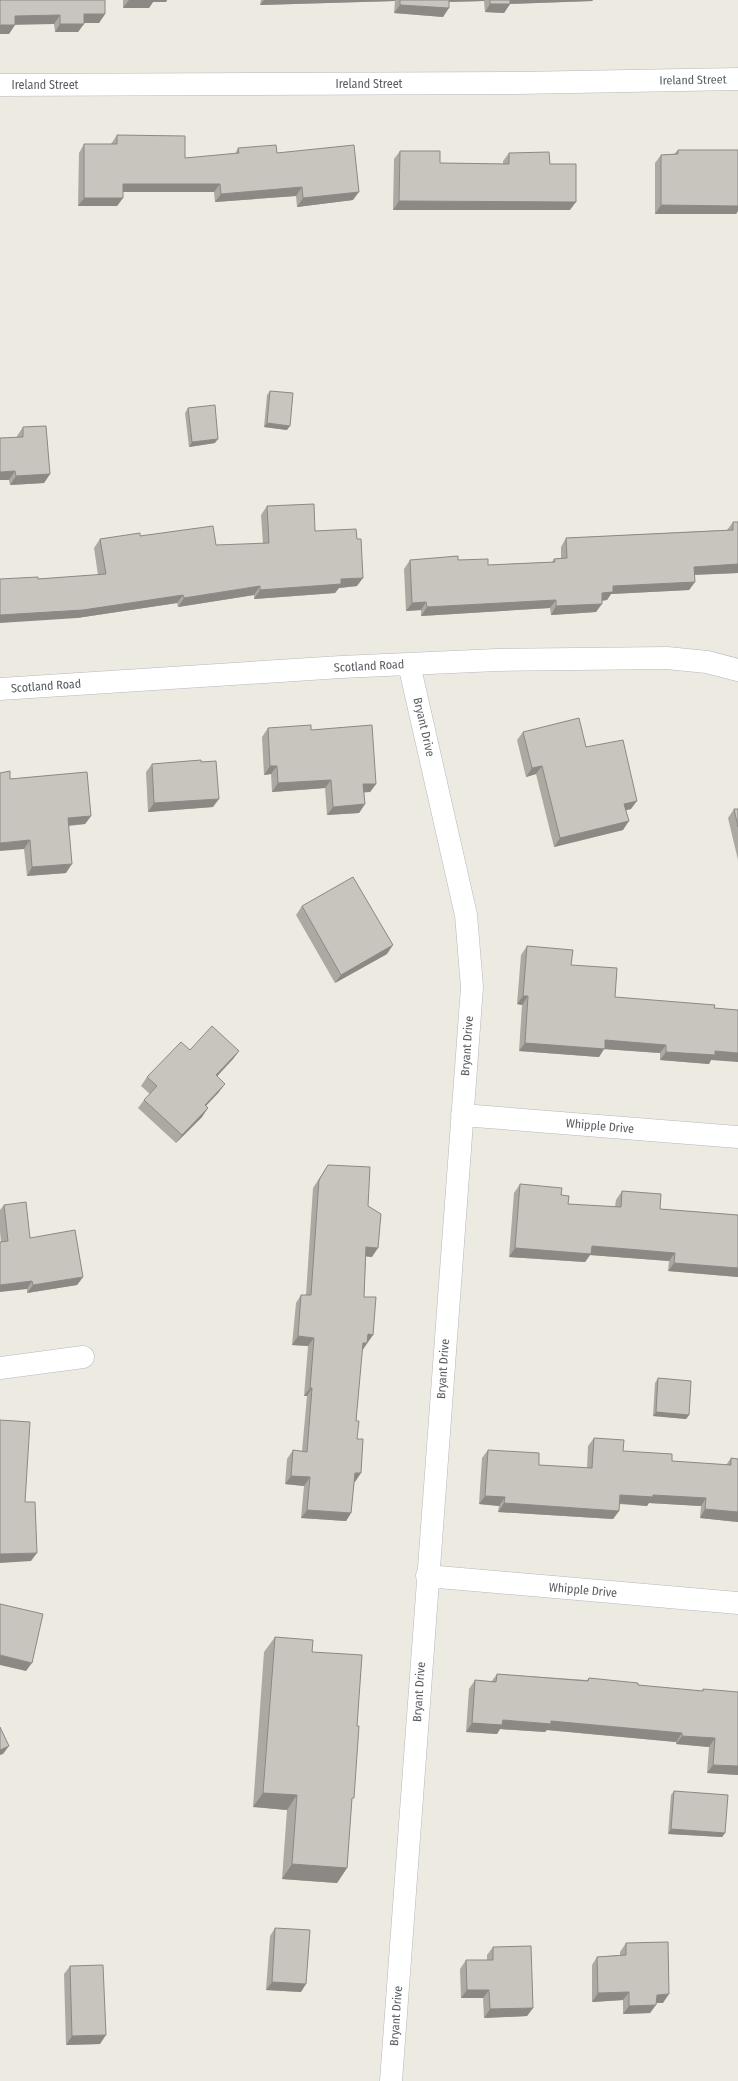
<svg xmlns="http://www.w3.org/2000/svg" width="738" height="2081" viewBox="0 0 738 2081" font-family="'Fira Sans Condensed',sans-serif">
<rect width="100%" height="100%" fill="#edeae1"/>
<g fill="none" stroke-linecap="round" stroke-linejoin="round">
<defs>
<path id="minor" d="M 0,85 L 518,83 L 738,79
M 0,689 L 341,667 L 497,660 L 667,658 L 707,662 L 738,670
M 462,1115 L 738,1137
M 0,1368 L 83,1357
M 427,1576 L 738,1603
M 391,2081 L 472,987 L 466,915 L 409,664"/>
</defs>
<use href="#minor" stroke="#b4b8bc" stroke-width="23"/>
<use href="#minor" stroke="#fff" stroke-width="22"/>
</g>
<path fill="#aca9a3" d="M 0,0 L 105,14 L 99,23 L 84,23 L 78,32 L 55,32 L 54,24 L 15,24 L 9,34 Z
M 123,0 L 167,0 L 166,2 L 153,2 L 149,8 L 123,8 Z
M 261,0 L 593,0 L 592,1 L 510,4 L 504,13 L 485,12 L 484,1 L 449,2 L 443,17 L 394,13 L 395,1 L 260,5 Z
M 117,135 L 185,158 L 235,154 L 238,148 L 277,153 L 353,200 L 297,207 L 296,196 L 215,202 L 214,192 L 123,192 L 123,198 L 117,206 L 78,206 L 79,153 L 84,144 L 111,144 Z
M 678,150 L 738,150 L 738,211 L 736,214 L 655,214 L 655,163 L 661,155 L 674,154 Z
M 400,151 L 440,163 L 503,164 L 503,161 L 509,153 L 550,164 L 570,210 L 393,210 L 394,159 Z
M 270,391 L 287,430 L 264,427 L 267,395 Z
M 188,408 L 215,443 L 189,447 L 185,413 Z
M 23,427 L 50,474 L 44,483 L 10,485 L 9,480 L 17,436 Z
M 267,506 L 315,531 L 357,586 L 339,588 L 335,593 L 254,599 L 254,595 L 178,607 L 177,603 L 77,618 L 38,579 L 98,575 L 94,548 L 100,539 L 140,536 L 216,545 L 263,544 L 261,515 Z
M 733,522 L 738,522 L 738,573 L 695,575 L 695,582 L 689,590 L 611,594 L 607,600 L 602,601 L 596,612 L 551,615 L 550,608 L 421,616 L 421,610 L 406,611 L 404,569 L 410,560 L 458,560 L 488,565 L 552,562 L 554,559 L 561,558 L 561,547 L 566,538 L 727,530 Z
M 268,728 L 311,730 L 376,784 L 370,792 L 364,792 L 365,804 L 359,813 L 327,815 L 325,788 L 272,792 L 271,774 L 264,775 L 262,737 Z
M 523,732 L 586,747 L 631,809 L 626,810 L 623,830 L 554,847 L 536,774 L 526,777 L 517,740 Z
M 201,762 L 213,807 L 148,812 L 146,772 L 152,764 Z
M 10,779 L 91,816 L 85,824 L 69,826 L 66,873 L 27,876 L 24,849 Z
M 734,809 L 738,809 L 738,860 L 728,818 Z
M 302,906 L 387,954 L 335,983 L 296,915 Z
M 527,946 L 571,965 L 615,997 L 711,1060 L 709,1064 L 660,1060 L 660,1053 L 604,1049 L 599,1057 L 519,1051 L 522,1005 L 517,1004 L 521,955 Z
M 190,1050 L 239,1051 L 233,1059 L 217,1076 L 219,1092 L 206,1106 L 202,1117 L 176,1143 L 138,1108 L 144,1100 L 150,1094 L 141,1086 L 147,1077 Z
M 328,1165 L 368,1206 L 372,1257 L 366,1256 L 364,1297 L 373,1335 L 362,1351 L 356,1421 L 357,1439 L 355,1482 L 354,1482 L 351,1513 L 346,1521 L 301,1518 L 304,1486 L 285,1484 L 287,1459 L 293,1450 L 302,1451 L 307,1396 L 304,1396 L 308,1346 L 292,1345 L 296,1303 L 301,1295 L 306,1295 L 313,1188 Z
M 520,1184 L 561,1195 L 568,1204 L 615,1207 L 616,1200 L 622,1191 L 660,1209 L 738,1215 L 738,1277 L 668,1271 L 669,1261 L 590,1255 L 585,1262 L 509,1257 L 514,1193 Z
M 4,1205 L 30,1238 L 83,1277 L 77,1285 L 27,1293 L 27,1289 L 1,1242 L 0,1232 L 0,1210 Z
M 658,1378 L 689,1415 L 686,1419 L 653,1416 L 655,1383 Z
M 594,1438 L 623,1451 L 672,1461 L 726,1465 L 731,1458 L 738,1459 L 738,1522 L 700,1518 L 701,1506 L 649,1503 L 647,1506 L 619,1504 L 619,1511 L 613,1519 L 498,1512 L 499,1506 L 479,1504 L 482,1458 L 488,1450 L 539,1465 L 587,1468 L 588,1446 Z
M 275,1637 L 312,1652 L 357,1726 L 347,1868 L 337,1883 L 282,1879 L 287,1810 L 253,1807 L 264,1652 Z
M 497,1674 L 587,1680 L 589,1678 L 638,1685 L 702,1691 L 703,1689 L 738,1775 L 707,1773 L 709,1747 L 676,1744 L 676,1742 L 547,1730 L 545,1732 L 500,1729 L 497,1734 L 466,1732 L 469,1689 L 475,1680 L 491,1682 Z
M 674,1791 L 725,1833 L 722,1837 L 668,1834 L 671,1795 Z
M 275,1928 L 301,1992 L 266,1990 L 270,1936 Z
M 626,1943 L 663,2003 L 656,2003 L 650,2013 L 623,2014 L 623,2000 L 592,2002 L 592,1965 L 597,1957 L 620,1955 L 620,1952 Z
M 493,1947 L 533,2008 L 527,2016 L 484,2018 L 483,1998 L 461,1998 L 460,1969 L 466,1960 L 487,1960 L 487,1955 Z
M 70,1966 L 100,2044 L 66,2045 L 64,1974 Z"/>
<path fill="#8c8985" d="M 129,0 L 167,0 L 166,2 L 153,2 L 149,8 L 123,8 Z
M 264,0 L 395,0 L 395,1 L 260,5 Z
M 445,0 L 485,0 L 484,1 L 444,2 Z
M 507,0 L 593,0 L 592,1 L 507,4 L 510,4 L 504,13 L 485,12 L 490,4 Z
M 400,5 L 449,8 L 443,17 L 394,13 Z
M 84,14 L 105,14 L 99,23 L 78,23 Z
M 60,15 L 54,24 L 9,25 L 15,16 Z
M 60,24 L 84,24 L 78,32 L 55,32 Z
M 0,25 L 15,25 L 9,34 L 0,34 Z
M 123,184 L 220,184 L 214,192 L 117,192 Z
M 302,187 L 296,196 L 215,202 L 221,194 Z
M 359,192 L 353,200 L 297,207 L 303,198 Z
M 84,198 L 123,198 L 117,206 L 78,206 Z
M 399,201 L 576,202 L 570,210 L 393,210 Z
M 661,205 L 738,206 L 738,211 L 736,214 L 655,214 Z
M 267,423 L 290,426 L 287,430 L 264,427 Z
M 218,439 L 215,443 L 189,447 L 192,442 Z
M 15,471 L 9,480 L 0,480 L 0,472 Z
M 50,474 L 44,483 L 10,485 L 16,476 Z
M 738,564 L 738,573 L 688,575 L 694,567 Z
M 363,578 L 357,586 L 339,588 L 335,593 L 254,599 L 260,590 L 341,579 Z
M 695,582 L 689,590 L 611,594 L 607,600 L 596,601 L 602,593 L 613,586 Z
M 260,586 L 254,595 L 178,607 L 184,598 Z
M 183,595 L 177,603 L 77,618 L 0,623 L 0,615 Z
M 556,600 L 550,608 L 421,616 L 427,607 Z
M 426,602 L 421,610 L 406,611 L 412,603 Z
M 602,604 L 596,612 L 551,615 L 556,606 Z
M 270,766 L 277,766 L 271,774 L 264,775 Z
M 542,766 L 536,774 L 526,777 L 532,768 Z
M 331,780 L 325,788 L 272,792 L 278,783 Z
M 363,784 L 376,784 L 370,792 L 358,793 Z
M 219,799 L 213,807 L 148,812 L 154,803 Z
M 637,801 L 631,809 L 618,812 L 624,804 Z
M 365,804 L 359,813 L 327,815 L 333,807 Z
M 91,816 L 85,824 L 62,826 L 68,818 Z
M 629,821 L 623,830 L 554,847 L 560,838 Z
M 30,840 L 24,849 L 0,851 L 0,843 Z
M 72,864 L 66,873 L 27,876 L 32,867 Z
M 393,945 L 387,954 L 335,983 L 341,975 Z
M 523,996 L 528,996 L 522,1005 L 517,1004 Z
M 605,1040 L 666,1045 L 660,1053 L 604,1049 L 599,1057 L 519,1051 L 525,1043 Z
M 239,1051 L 233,1059 L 210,1084 L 216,1075 Z
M 715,1051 L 738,1053 L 738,1062 L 711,1060 L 709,1064 L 660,1060 L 666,1052 Z
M 225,1084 L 219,1092 L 199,1113 L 205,1105 Z
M 208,1108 L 202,1117 L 176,1143 L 182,1135 Z
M 592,1246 L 675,1253 L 669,1261 L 590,1255 L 585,1262 L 509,1257 L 515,1248 Z
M 366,1247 L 378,1248 L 372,1257 L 361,1256 Z
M 674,1263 L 738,1268 L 738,1277 L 668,1271 Z
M 83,1277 L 77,1285 L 27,1293 L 33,1285 Z
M 32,1281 L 27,1289 L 0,1292 L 0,1285 Z
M 368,1334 L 373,1335 L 367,1343 Z
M 298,1336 L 314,1338 L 308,1346 L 292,1345 Z
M 363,1343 L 367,1343 L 361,1352 Z
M 310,1388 L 312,1388 L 307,1396 L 304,1396 Z
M 656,1412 L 689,1415 L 686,1419 L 653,1416 Z
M 355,1473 L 361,1473 L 355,1482 L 349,1481 Z
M 291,1476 L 310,1477 L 304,1486 L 285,1484 Z
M 620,1495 L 653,1495 L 706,1498 L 701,1506 L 649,1503 L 647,1506 L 614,1503 Z
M 485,1496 L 505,1497 L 499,1506 L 479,1504 Z
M 504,1503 L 619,1511 L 613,1519 L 498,1512 Z
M 705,1509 L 738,1512 L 738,1522 L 700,1518 Z
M 307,1510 L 351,1513 L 346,1521 L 301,1518 Z
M 37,1553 L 31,1561 L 0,1563 L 0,1554 Z
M 0,1655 L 32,1663 L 26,1671 L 0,1665 Z
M 503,1720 L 551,1721 L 682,1733 L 676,1742 L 547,1730 L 545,1732 L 500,1729 L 497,1734 L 466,1732 L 472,1723 Z
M 682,1736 L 715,1738 L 709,1747 L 676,1744 Z
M 9,1746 L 3,1754 L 0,1755 L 0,1750 Z
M 713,1765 L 738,1766 L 738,1775 L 707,1773 Z
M 263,1793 L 297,1795 L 287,1810 L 253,1807 Z
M 671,1829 L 725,1833 L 722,1837 L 668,1834 Z
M 292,1864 L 347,1868 L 337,1883 L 282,1879 Z
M 272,1982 L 306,1984 L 301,1992 L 266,1990 Z
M 467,1990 L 489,1990 L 483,1998 L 461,1998 Z
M 629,1992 L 623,2000 L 592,2002 L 598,1993 Z
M 669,1994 L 663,2003 L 651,2003 L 657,1995 Z
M 656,2005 L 650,2013 L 623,2014 L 629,2006 Z
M 533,2008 L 527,2016 L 484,2018 L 490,2009 Z
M 106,2035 L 100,2044 L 66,2045 L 72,2036 Z"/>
<path fill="#c8c4be" stroke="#8c8985" d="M 0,0 L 105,0 L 105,14 L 84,14 L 84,24 L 60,24 L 60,15 L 15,16 L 15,25 L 0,25 Z
M 400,0 L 449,0 L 449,8 L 400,5 Z
M 490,0 L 510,0 L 510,4 L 490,4 Z
M 117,135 L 185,136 L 185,158 L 239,153 L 238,148 L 276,145 L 277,153 L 354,145 L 359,192 L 303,198 L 302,187 L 221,194 L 220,184 L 123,184 L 123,198 L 84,198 L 84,144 L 117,144 Z
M 678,150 L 738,150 L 738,206 L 661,205 L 661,155 L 678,154 Z
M 400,151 L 440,151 L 440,163 L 509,164 L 509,153 L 549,152 L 550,164 L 576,164 L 576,202 L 399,201 Z
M 270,391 L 293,393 L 290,426 L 267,423 Z
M 215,405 L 218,439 L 192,442 L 188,408 Z
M 46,426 L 50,474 L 16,476 L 15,471 L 0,472 L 0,438 L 23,437 L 23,427 Z
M 314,504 L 315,531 L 356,529 L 357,539 L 361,539 L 363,578 L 341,579 L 341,584 L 260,590 L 260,586 L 184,598 L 183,595 L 83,610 L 0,615 L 0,579 L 38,577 L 38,579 L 106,574 L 100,539 L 140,533 L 140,536 L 213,526 L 216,545 L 269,543 L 267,506 Z
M 733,522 L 738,522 L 738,564 L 694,567 L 695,582 L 613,586 L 613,592 L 602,593 L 602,604 L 556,606 L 556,600 L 427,607 L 426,602 L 412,603 L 410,560 L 458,556 L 458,560 L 488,559 L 488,565 L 555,562 L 554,559 L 567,558 L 566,538 L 733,530 Z
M 579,718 L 586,747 L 623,740 L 637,801 L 624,804 L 629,821 L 560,838 L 542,766 L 532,768 L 523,732 Z
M 311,725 L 311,730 L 372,725 L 376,784 L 363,784 L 365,804 L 333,807 L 331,780 L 278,783 L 277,766 L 270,766 L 268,728 Z
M 201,760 L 201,762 L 216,761 L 219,799 L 154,803 L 152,764 Z
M 10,771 L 10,779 L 87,772 L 91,816 L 68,818 L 72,864 L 32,867 L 30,840 L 0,843 L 0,773 Z
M 734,809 L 738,809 L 738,827 Z
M 353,877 L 393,945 L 341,975 L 302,906 Z
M 527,946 L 573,950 L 571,965 L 617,968 L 615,997 L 715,1005 L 714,1008 L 738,1010 L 738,1053 L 715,1051 L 715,1055 L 666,1052 L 666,1045 L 605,1040 L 605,1049 L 525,1043 L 528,996 L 523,996 Z
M 212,1026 L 239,1051 L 216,1075 L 225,1084 L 205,1105 L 208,1108 L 182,1135 L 144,1100 L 157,1086 L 147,1077 L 181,1042 L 190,1050 Z
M 328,1165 L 370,1167 L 368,1206 L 381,1214 L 378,1248 L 366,1247 L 364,1297 L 376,1297 L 373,1335 L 368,1334 L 367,1343 L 363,1343 L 356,1421 L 359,1421 L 357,1439 L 363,1439 L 361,1473 L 355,1473 L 351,1513 L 307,1510 L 310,1477 L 291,1476 L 293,1450 L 307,1452 L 312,1388 L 310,1388 L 314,1338 L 298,1336 L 301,1295 L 311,1295 L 319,1180 Z
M 520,1184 L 562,1188 L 561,1195 L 569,1196 L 568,1204 L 621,1207 L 622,1191 L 661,1194 L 660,1209 L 738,1215 L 738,1268 L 674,1263 L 675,1253 L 592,1246 L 591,1254 L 515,1248 Z
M 26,1202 L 30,1238 L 75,1230 L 83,1277 L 33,1285 L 32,1281 L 0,1285 L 0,1242 L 8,1241 L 4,1205 Z
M 658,1378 L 691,1381 L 689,1415 L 656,1412 Z
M 0,1420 L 30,1422 L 25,1502 L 35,1502 L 37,1553 L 0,1554 Z
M 594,1438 L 624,1440 L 623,1451 L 672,1454 L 672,1461 L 731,1465 L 731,1458 L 738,1459 L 738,1512 L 705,1509 L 706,1498 L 653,1495 L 653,1497 L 620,1495 L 619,1511 L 504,1503 L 505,1497 L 485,1496 L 488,1450 L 539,1453 L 539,1465 L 592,1468 Z
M 0,1604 L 43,1614 L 32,1663 L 0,1655 Z
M 275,1637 L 313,1640 L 312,1652 L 362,1655 L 357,1726 L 359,1726 L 354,1798 L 352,1798 L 347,1868 L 292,1864 L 297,1795 L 263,1793 Z
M 497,1674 L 588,1681 L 589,1678 L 638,1683 L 638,1685 L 703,1691 L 703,1689 L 738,1692 L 738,1766 L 713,1765 L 715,1738 L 682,1736 L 682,1733 L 551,1721 L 551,1724 L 503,1720 L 502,1725 L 472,1723 L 475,1680 L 496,1682 Z
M 0,1727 L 9,1746 L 0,1750 Z
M 674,1791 L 728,1795 L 725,1833 L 671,1829 Z
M 275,1928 L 310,1930 L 306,1984 L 272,1982 Z
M 668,1942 L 669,1994 L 657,1995 L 656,2005 L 629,2006 L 629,1992 L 598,1993 L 597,1957 L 626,1955 L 626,1943 Z
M 531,1946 L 533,2008 L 490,2009 L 489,1990 L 467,1990 L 466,1960 L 493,1960 L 493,1947 Z
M 103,1965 L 106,2035 L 72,2036 L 70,1966 Z"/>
<g text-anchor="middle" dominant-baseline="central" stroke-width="3" stroke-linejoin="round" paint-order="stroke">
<g font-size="12" fill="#5a5e63" stroke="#fff">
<text transform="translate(693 80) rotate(-1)">Ireland Street</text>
<text x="369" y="84">Ireland Street</text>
<text x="45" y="85">Ireland Street</text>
<text transform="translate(369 666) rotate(-3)">Scotland Road</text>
<text transform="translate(46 686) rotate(-4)">Scotland Road</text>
<text transform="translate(424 727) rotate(77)">Bryant Drive</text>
<text transform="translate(467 1046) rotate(-86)">Bryant Drive</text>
<text transform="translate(600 1126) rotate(5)">Whipple Drive</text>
<text transform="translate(443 1369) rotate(-86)">Bryant Drive</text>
<text transform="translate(583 1590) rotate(5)">Whipple Drive</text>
<text transform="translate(419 1692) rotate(-86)">Bryant Drive</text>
<text transform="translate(396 2016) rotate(-86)">Bryant Drive</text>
</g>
</g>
</svg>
